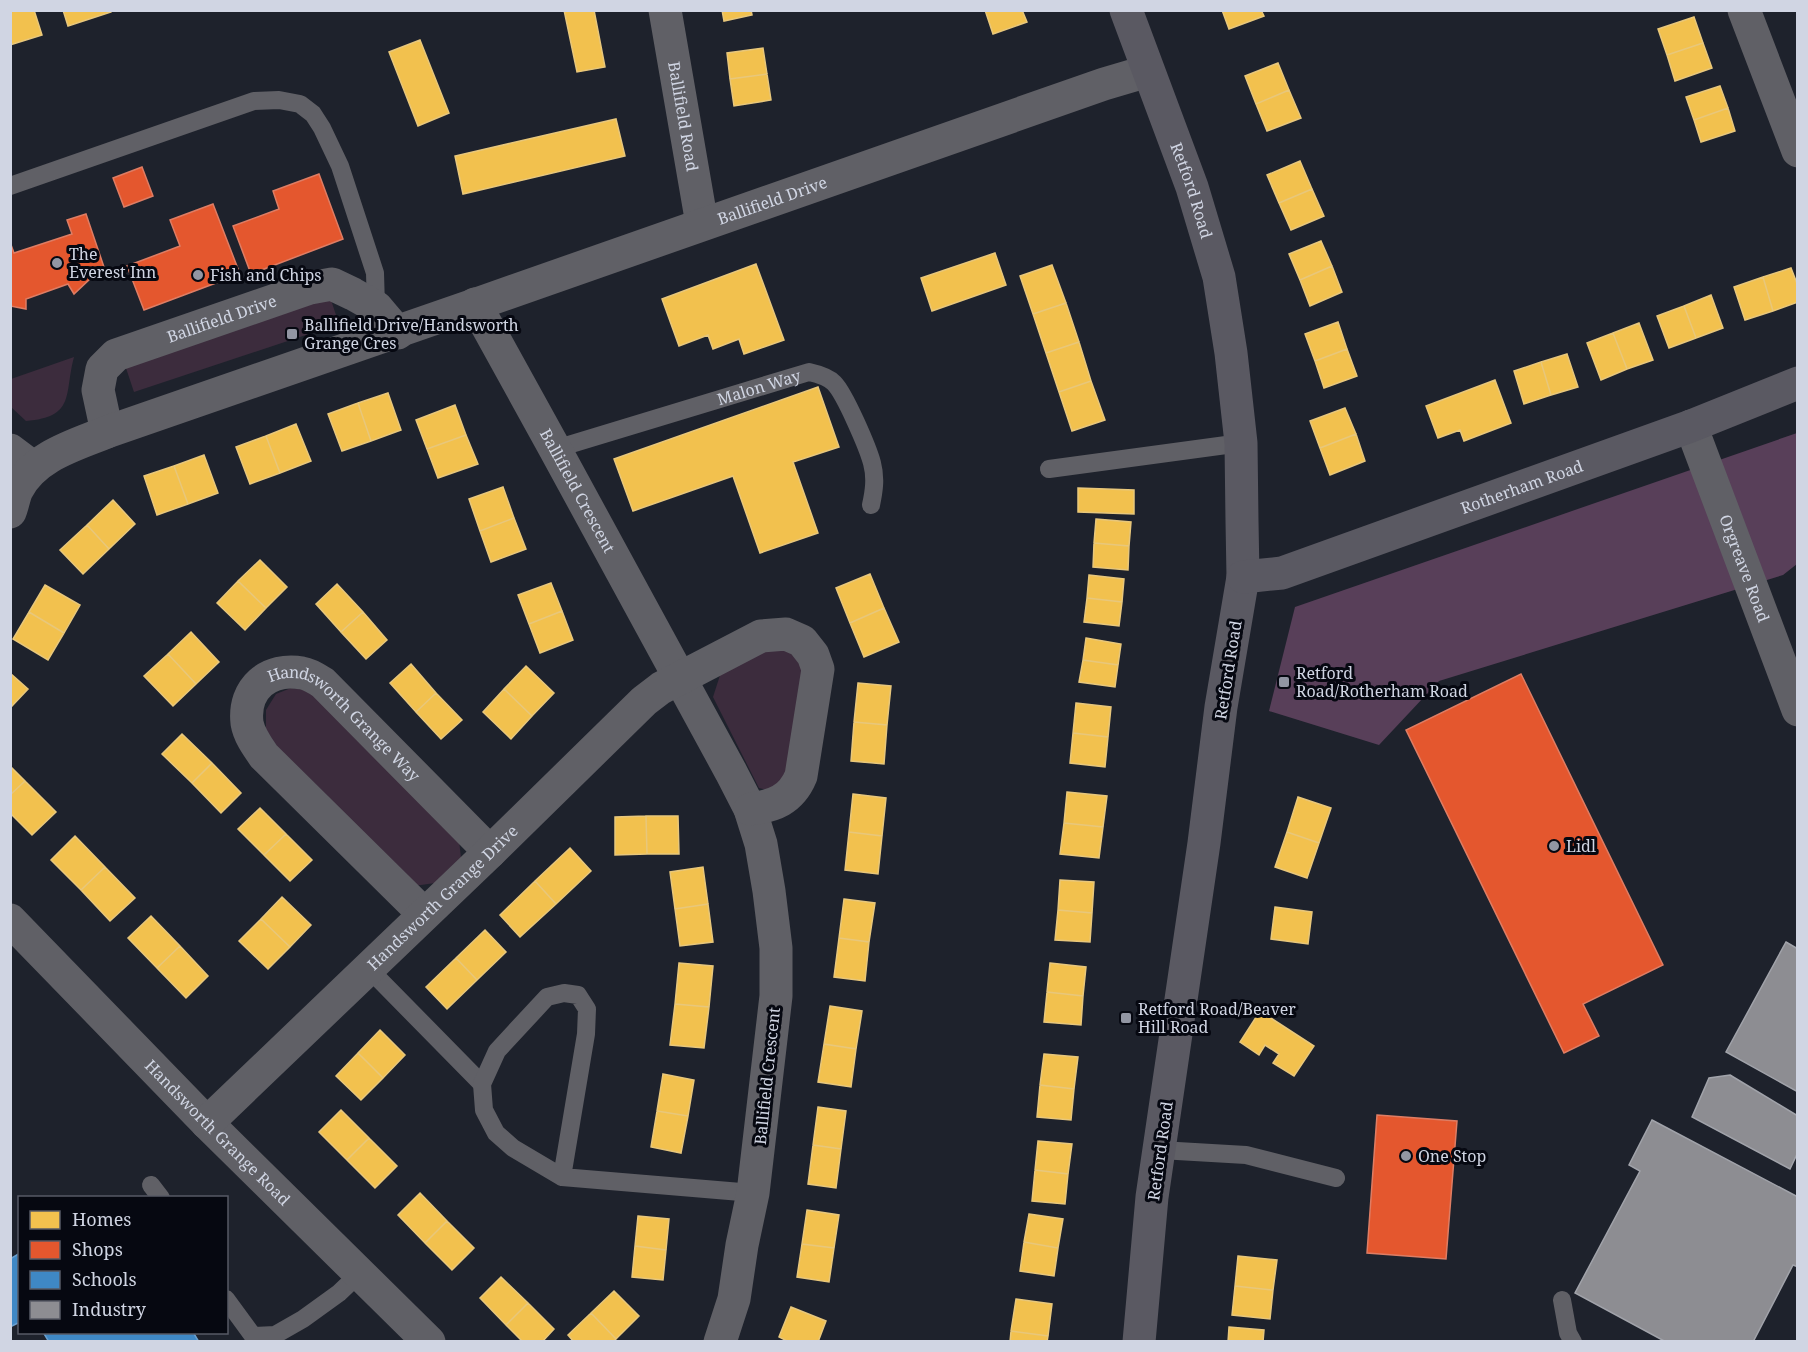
<svg xmlns="http://www.w3.org/2000/svg" width="1808" height="1352" viewBox="0 0 1808 1352" font-family="'Noto Serif',serif">
<rect width="100%" height="100%" fill="#1e222c"/>
<path fill="#3c2c3d" d="M 330,297 L 339,324 L 134,392 L 125,365 Z
M 74,357 C 64,394 76,417 26,421 L 11,407 L 11,379 Z
M 767,643 L 784,646 L 805,669 L 787,778 L 772,791 L 759,788 L 713,697 L 722,669 Z
M 291,688 L 306,690 L 326,701 L 459,840 L 461,858 L 435,883 L 414,886 L 279,750 L 266,729 L 266,710 L 276,694 Z"/>
<path fill="#583f59" d="M 1797,433 L 1797,564 L 1783,575 L 1439,681 L 1379,745 L 1269,711 L 1295,607 Z"/>
<path fill="#f2c14e" stroke="#e8c77b" stroke-width="1.5" d="M 10,10 L 34,10 L 42,35 L 10,45 Z
M 63,10 L 111,10 L 111,12 L 68,26 Z
M 564,10 L 594,10 L 605,67 L 577,72 Z
M 722,10 L 751,10 L 752,15 L 724,21 Z
M 985,10 L 1022,10 L 1027,22 L 993,34 Z
M 1222,10 L 1261,10 L 1264,16 L 1229,29 Z
M 1694,17 L 1703,43 L 1667,55 L 1658,29 Z
M 420,40 L 449,113 L 418,126 L 389,52 Z
M 1703,43 L 1712,68 L 1675,81 L 1667,55 Z
M 763,48 L 767,74 L 730,79 L 727,53 Z
M 1278,63 L 1289,90 L 1256,104 L 1245,76 Z
M 767,74 L 771,100 L 734,106 L 730,79 Z
M 1720,86 L 1728,108 L 1694,120 L 1686,97 Z
M 1289,90 L 1301,118 L 1267,131 L 1256,104 Z
M 1728,108 L 1735,131 L 1701,142 L 1694,120 Z
M 616,119 L 625,156 L 463,194 L 455,156 Z
M 1300,161 L 1312,189 L 1279,203 L 1267,175 Z
M 1312,189 L 1324,216 L 1291,230 L 1279,203 Z
M 1321,241 L 1332,266 L 1300,280 L 1289,254 Z
M 995,253 L 1006,285 L 932,311 L 921,278 Z
M 756,264 L 784,340 L 744,354 L 739,339 L 713,349 L 708,335 L 679,346 L 662,299 Z
M 1052,265 L 1066,303 L 1033,314 L 1020,276 Z
M 1332,266 L 1342,292 L 1310,306 L 1300,280 Z
M 1791,268 L 1798,286 L 1798,302 L 1773,311 L 1763,277 Z
M 1763,277 L 1773,311 L 1745,320 L 1734,287 Z
M 1711,295 L 1723,328 L 1696,338 L 1684,306 Z
M 1066,303 L 1079,342 L 1046,353 L 1033,314 Z
M 1684,306 L 1696,338 L 1669,348 L 1657,316 Z
M 1338,322 L 1347,349 L 1315,361 L 1305,334 Z
M 1639,323 L 1653,360 L 1627,369 L 1613,333 Z
M 1613,333 L 1627,369 L 1601,380 L 1587,343 Z
M 1079,342 L 1091,381 L 1059,392 L 1046,353 Z
M 1347,349 L 1357,376 L 1324,388 L 1315,361 Z
M 1567,354 L 1578,387 L 1551,395 L 1541,362 Z
M 1541,362 L 1551,395 L 1524,404 L 1514,371 Z
M 1495,380 L 1511,423 L 1464,441 L 1460,430 L 1438,438 L 1426,406 Z
M 1091,381 L 1105,420 L 1072,431 L 1059,392 Z
M 818,387 L 839,447 L 793,462 L 818,533 L 760,553 L 733,476 L 633,511 L 614,459 Z
M 388,393 L 401,430 L 371,441 L 358,403 Z
M 358,403 L 371,441 L 342,451 L 328,414 Z
M 455,405 L 466,435 L 427,449 L 416,420 Z
M 1345,408 L 1356,434 L 1320,448 L 1310,421 Z
M 296,424 L 311,461 L 280,473 L 266,436 Z
M 1356,434 L 1365,461 L 1330,475 L 1320,448 Z
M 466,435 L 478,464 L 438,478 L 427,449 Z
M 266,436 L 280,473 L 250,484 L 236,447 Z
M 204,455 L 218,493 L 188,504 L 174,466 Z
M 174,466 L 188,504 L 157,515 L 144,476 Z
M 503,487 L 514,518 L 480,531 L 469,499 Z
M 1078,488 L 1134,490 L 1134,514 L 1078,512 Z
M 113,500 L 135,524 L 109,549 L 87,525 Z
M 514,518 L 526,549 L 491,562 L 480,531 Z
M 1096,519 L 1131,522 L 1129,546 L 1094,543 Z
M 87,525 L 109,549 L 83,574 L 60,550 Z
M 1094,543 L 1129,546 L 1128,570 L 1093,567 Z
M 260,560 L 287,587 L 266,608 L 238,581 Z
M 870,574 L 884,608 L 850,623 L 836,588 Z
M 1089,575 L 1124,579 L 1122,602 L 1087,598 Z
M 238,581 L 266,608 L 245,630 L 217,603 Z
M 551,583 L 562,611 L 529,624 L 518,595 Z
M 337,584 L 363,612 L 341,632 L 316,604 Z
M 45,585 L 80,605 L 64,633 L 29,612 Z
M 1087,598 L 1122,602 L 1119,626 L 1084,622 Z
M 884,608 L 899,642 L 864,657 L 850,623 Z
M 562,611 L 573,640 L 540,653 L 529,624 Z
M 29,612 L 64,633 L 48,660 L 13,639 Z
M 363,612 L 387,640 L 366,659 L 341,632 Z
M 191,632 L 219,662 L 196,684 L 168,654 Z
M 1086,638 L 1121,644 L 1118,665 L 1083,660 Z
M 168,654 L 196,684 L 173,706 L 144,676 Z
M 1083,660 L 1118,665 L 1115,687 L 1079,682 Z
M 411,664 L 436,693 L 416,712 L 390,683 Z
M 526,666 L 554,693 L 532,716 L 504,689 Z
M 10,673 L 28,689 L 10,708 Z
M 858,683 L 891,686 L 887,725 L 854,722 Z
M 504,689 L 532,716 L 511,739 L 483,712 Z
M 436,693 L 462,720 L 441,739 L 416,712 Z
M 1076,703 L 1111,707 L 1108,737 L 1073,733 Z
M 854,722 L 887,725 L 884,764 L 851,761 Z
M 1073,733 L 1108,737 L 1105,767 L 1070,763 Z
M 182,734 L 212,763 L 192,783 L 162,754 Z
M 212,763 L 241,793 L 221,813 L 192,783 Z
M 10,766 L 25,781 L 10,795 Z
M 25,781 L 56,812 L 32,835 L 10,813 L 10,795 Z
M 1067,792 L 1107,796 L 1103,827 L 1064,823 Z
M 853,794 L 886,798 L 882,836 L 849,832 Z
M 1298,797 L 1331,808 L 1319,843 L 1287,832 Z
M 260,808 L 286,834 L 264,855 L 238,829 Z
M 646,816 L 678,816 L 679,854 L 647,854 Z
M 646,816 L 647,854 L 615,855 L 615,817 Z
M 1064,823 L 1103,827 L 1099,858 L 1060,854 Z
M 849,832 L 882,836 L 878,874 L 845,870 Z
M 1287,832 L 1319,843 L 1307,878 L 1275,867 Z
M 286,834 L 312,860 L 290,881 L 264,855 Z
M 75,836 L 105,867 L 81,890 L 51,860 Z
M 570,848 L 591,871 L 556,904 L 535,881 Z
M 105,867 L 135,898 L 110,921 L 81,890 Z
M 703,867 L 708,904 L 675,909 L 670,872 Z
M 1060,880 L 1094,882 L 1092,913 L 1058,910 Z
M 535,881 L 556,904 L 520,937 L 500,915 Z
M 282,897 L 311,925 L 290,947 L 261,919 Z
M 844,899 L 875,903 L 869,942 L 839,938 Z
M 708,904 L 713,942 L 680,946 L 675,909 Z
M 1275,907 L 1312,912 L 1308,944 L 1271,939 Z
M 1058,910 L 1092,913 L 1090,942 L 1055,940 Z
M 151,916 L 180,946 L 157,968 L 128,938 Z
M 261,919 L 290,947 L 268,969 L 239,941 Z
M 485,930 L 506,952 L 477,980 L 456,958 Z
M 839,938 L 869,942 L 865,981 L 834,977 Z
M 180,946 L 208,976 L 186,998 L 157,968 Z
M 456,958 L 477,980 L 447,1009 L 426,987 Z
M 679,963 L 713,966 L 709,1007 L 675,1004 Z
M 1050,963 L 1086,967 L 1083,996 L 1047,992 Z
M 1047,992 L 1083,996 L 1081,1025 L 1044,1022 Z
M 675,1004 L 709,1007 L 704,1048 L 670,1045 Z
M 830,1006 L 862,1011 L 856,1049 L 824,1044 Z
M 1260,1011 L 1314,1046 L 1294,1076 L 1273,1063 L 1279,1054 L 1265,1045 L 1259,1055 L 1240,1042 Z
M 380,1030 L 405,1055 L 383,1078 L 358,1053 Z
M 824,1044 L 856,1049 L 851,1087 L 818,1082 Z
M 358,1053 L 383,1078 L 361,1100 L 336,1076 Z
M 1044,1054 L 1078,1057 L 1074,1089 L 1040,1085 Z
M 663,1074 L 694,1080 L 688,1116 L 657,1111 Z
M 1040,1085 L 1074,1089 L 1071,1120 L 1037,1117 Z
M 818,1107 L 846,1111 L 841,1149 L 813,1145 Z
M 341,1110 L 369,1138 L 347,1160 L 319,1132 Z
M 657,1111 L 688,1116 L 681,1153 L 651,1147 Z
M 369,1138 L 397,1166 L 375,1188 L 347,1160 Z
M 1038,1141 L 1072,1144 L 1068,1174 L 1035,1170 Z
M 813,1145 L 841,1149 L 836,1188 L 808,1184 Z
M 1035,1170 L 1068,1174 L 1065,1204 L 1032,1201 Z
M 420,1193 L 447,1221 L 425,1243 L 398,1215 Z
M 807,1210 L 839,1215 L 834,1248 L 802,1244 Z
M 1029,1214 L 1063,1219 L 1058,1248 L 1024,1242 Z
M 638,1216 L 669,1219 L 666,1250 L 635,1246 Z
M 447,1221 L 474,1248 L 452,1270 L 425,1243 Z
M 1024,1242 L 1058,1248 L 1054,1276 L 1020,1271 Z
M 802,1244 L 834,1248 L 829,1282 L 797,1277 Z
M 635,1246 L 666,1250 L 663,1280 L 632,1277 Z
M 1238,1256 L 1277,1260 L 1273,1290 L 1235,1286 Z
M 501,1277 L 528,1303 L 506,1325 L 480,1298 Z
M 1235,1286 L 1273,1290 L 1270,1319 L 1232,1315 Z
M 614,1291 L 639,1316 L 616,1339 L 591,1313 Z
M 1016,1299 L 1052,1304 L 1048,1336 L 1011,1331 Z
M 528,1303 L 554,1329 L 542,1342 L 523,1342 L 506,1325 Z
M 791,1307 L 826,1321 L 818,1342 L 789,1342 L 779,1337 Z
M 591,1313 L 616,1339 L 613,1342 L 574,1342 L 568,1335 Z
M 1229,1327 L 1264,1330 L 1263,1342 L 1228,1342 Z
M 1011,1331 L 1048,1336 L 1047,1342 L 1010,1342 Z"/>
<path fill="#e4572e" stroke="#de7d64" stroke-width="1.5" d="M 142,167 L 153,196 L 124,207 L 113,178 Z
M 319,174 L 343,239 L 251,274 L 233,226 L 279,209 L 273,191 Z
M 213,204 L 240,274 L 144,310 L 127,266 L 180,246 L 170,220 Z
M 86,214 L 106,273 L 90,279 L 74,294 L 68,284 L 26,299 L 26,309 L 10,306 L 10,242 L 14,253 L 72,234 L 67,220 Z
M 1521,674 L 1663,965 L 1583,1004 L 1599,1036 L 1564,1053 L 1406,730 Z
M 1377,1115 L 1457,1121 L 1446,1259 L 1367,1253 Z"/>
<path fill="#3f88c5" stroke="#6a9fce" stroke-width="1.5" d="M 20,1253 L 20,1322 L 10,1327 L 10,1259 Z
M 43,1332 L 193,1332 L 199,1342 L 49,1342 Z"/>
<path fill="#8d8d92" stroke="#a1a3aa" stroke-width="1.5" d="M 1786,942 L 1798,949 L 1798,1092 L 1726,1052 Z
M 1730,1075 L 1798,1116 L 1798,1152 L 1790,1169 L 1692,1117 L 1709,1078 Z
M 1652,1120 L 1798,1197 L 1798,1267 L 1793,1265 L 1753,1342 L 1666,1342 L 1575,1293 L 1640,1171 L 1629,1165 Z"/>
<g fill="none" stroke-linecap="round" stroke-linejoin="round">
<g stroke="#606066" stroke-width="18">
<path d="M 10,186 L 254,101 L 279,100 L 300,104 L 313,114 L 322,128 L 340,166 L 375,273 L 376,307"/>
<path id="s1" d="M 555,449 L 809,372 C 818,374 828,377 834,383 C 845,394 868,448 872,463 C 876,478 874,491 871,505"/>
<path d="M 1049,469 L 1241,443"/>
<path d="M 368,968 L 482,1084"/>
<path d="M 1160,1150 L 1246,1155 L 1336,1178"/>
<path d="M 562,1177 L 586,1034 L 587,1009 L 578,995 L 564,993 L 547,997 L 497,1051 L 482,1084 L 484,1110 L 496,1133 L 513,1148 L 562,1177 L 753,1193"/>
<path d="M 151,1185 L 161,1198"/>
<path d="M 226,1299 L 253,1336 L 275,1335 L 303,1319 L 339,1293 L 360,1273"/>
<path d="M 1562,1300 L 1568,1333 L 1573,1342"/>
</g>
<g stroke="#606066" stroke-width="33">
<path id="s2" d="M 665,10 L 702,224"/>
<path d="M 1744,10 L 1798,151"/>
<path id="s3" d="M 475,304 L 555,449 L 731,772 L 750,809 L 761,844 L 769,891 L 776,948 L 776,996 L 753,1193 L 742,1245 L 734,1299 L 720,1342"/>
<path id="s4" d="M 1691,426 L 1798,710"/>
<path id="s5" d="M 107,432 L 98,390 L 102,369 L 116,355 L 310,288 L 332,284 L 353,294 L 376,307 L 398,333"/>
<path d="M 10,450 L 34,468"/>
<path id="s6" d="M 10,512 C 13,505 14,496 17,490 C 34,456 75,445 107,432 C 440,318 772,200 1104,84 L 1148,71"/>
<path id="s7" d="M 424,914 L 264,756 C 257,746 249,735 247,723 C 243,688 269,667 302,673 C 309,674 317,679 323,683 L 490,852"/>
<path id="s8" d="M 10,920 L 207,1123 L 429,1342"/>
<path id="s9" d="M 207,1123 L 490,852 L 644,701 L 661,688 L 761,636 L 786,634 L 802,641 L 813,655 L 818,669 L 801,776 C 791,800 774,806 750,809"/>
</g>
<g stroke="#5a5962" stroke-width="33">
<path id="s10" d="M 1126,10 L 1192,187 L 1219,277 L 1231,353 L 1241,443 L 1242,521 L 1243,577 L 1221,707 L 1204,843 L 1152,1197 L 1139,1342"/>
<path id="s11" d="M 1243,577 L 1282,573 L 1691,426 L 1798,383"/>
</g>
</g>
<g fill="#9296a3" stroke="#060811" stroke-width="2">
<circle cx="57" cy="263" r="6"/>
<circle cx="198" cy="275" r="6"/>
<rect x="286" y="328" width="12" height="12" rx="3"/>
<rect x="1278" y="676" width="12" height="12" rx="3"/>
<circle cx="1554" cy="846" r="6"/>
<rect x="1120" y="1012" width="12" height="12" rx="3"/>
<circle cx="1406" cy="1156" r="6"/>
</g>
<g text-anchor="middle" dominant-baseline="central" stroke-width="6" stroke-linejoin="round" paint-order="stroke">
<g font-size="16" fill="#d0d5e3" stroke="#060811">
<text stroke="none"><textPath href="#s2" startOffset="108">Ballifield Road</textPath></text>
<text stroke="none"><textPath href="#s10" startOffset="192">Retford Road</textPath></text>
<text stroke="none"><textPath href="#s6" startOffset="837">Ballifield Drive</textPath></text>
<text stroke="none"><textPath href="#s5" startOffset="196">Ballifield Drive</textPath></text>
<text stroke="none"><textPath href="#s1" startOffset="213">Malon Way</textPath></text>
<text stroke="none"><textPath href="#s11" startOffset="294">Rotherham Road</textPath></text>
<text stroke="none"><textPath href="#s3" startOffset="213">Ballifield Crescent</textPath></text>
<text stroke="none"><textPath href="#s4" startOffset="152">Orgreave Road</textPath></text>
<text transform="translate(1228 670) rotate(-81)">Retford Road</text>
<text stroke="none"><textPath href="#s7" startOffset="412">Handsworth Grange Way</textPath></text>
<text stroke="none"><textPath href="#s9" startOffset="326">Handsworth Grange Drive</textPath></text>
<text transform="translate(767 1076) rotate(-84)">Ballifield Crescent</text>
<text stroke="none"><textPath href="#s8" startOffset="297">Handsworth Grange Road</textPath></text>
<text transform="translate(1160 1151) rotate(-82)">Retford Road</text>
</g>
<g font-size="16" fill="#d0d5e3" stroke="#060811" text-anchor="start">
<text x="69" y="254">The<tspan x="69" dy="18">Everest Inn</tspan></text>
<text x="210" y="275">Fish and Chips</text>
<text x="304" y="325">Ballifield Drive/Handsworth<tspan x="304" dy="18">Grange Cres</tspan></text>
<text x="1296" y="673">Retford<tspan x="1296" dy="18">Road/Rotherham Road</tspan></text>
<text x="1566" y="846">Lidl</text>
<text x="1138" y="1009">Retford Road/Beaver<tspan x="1138" dy="18">Hill Road</tspan></text>
<text x="1418" y="1156">One Stop</text>
</g>
</g>
<rect width="1808" height="1352" fill="none" stroke="#d0d5e3" stroke-width="24"/>
<rect x="18" y="1196" width="210" height="138" fill="#060811" stroke="#575a65" stroke-width="1.5"/>
<rect x="30" y="1211" width="30" height="18" fill="#f2c14e" stroke="#575a65" stroke-width="1.5"/>
<text x="72" y="1226" font-size="18" fill="#d0d5e3">Homes</text>
<rect x="30" y="1241" width="30" height="18" fill="#e4572e" stroke="#575a65" stroke-width="1.5"/>
<text x="72" y="1256" font-size="18" fill="#d0d5e3">Shops</text>
<rect x="30" y="1271" width="30" height="18" fill="#3f88c5" stroke="#575a65" stroke-width="1.5"/>
<text x="72" y="1286" font-size="18" fill="#d0d5e3">Schools</text>
<rect x="30" y="1301" width="30" height="18" fill="#8d8d92" stroke="#575a65" stroke-width="1.5"/>
<text x="72" y="1316" font-size="18" fill="#d0d5e3">Industry</text>
</svg>
